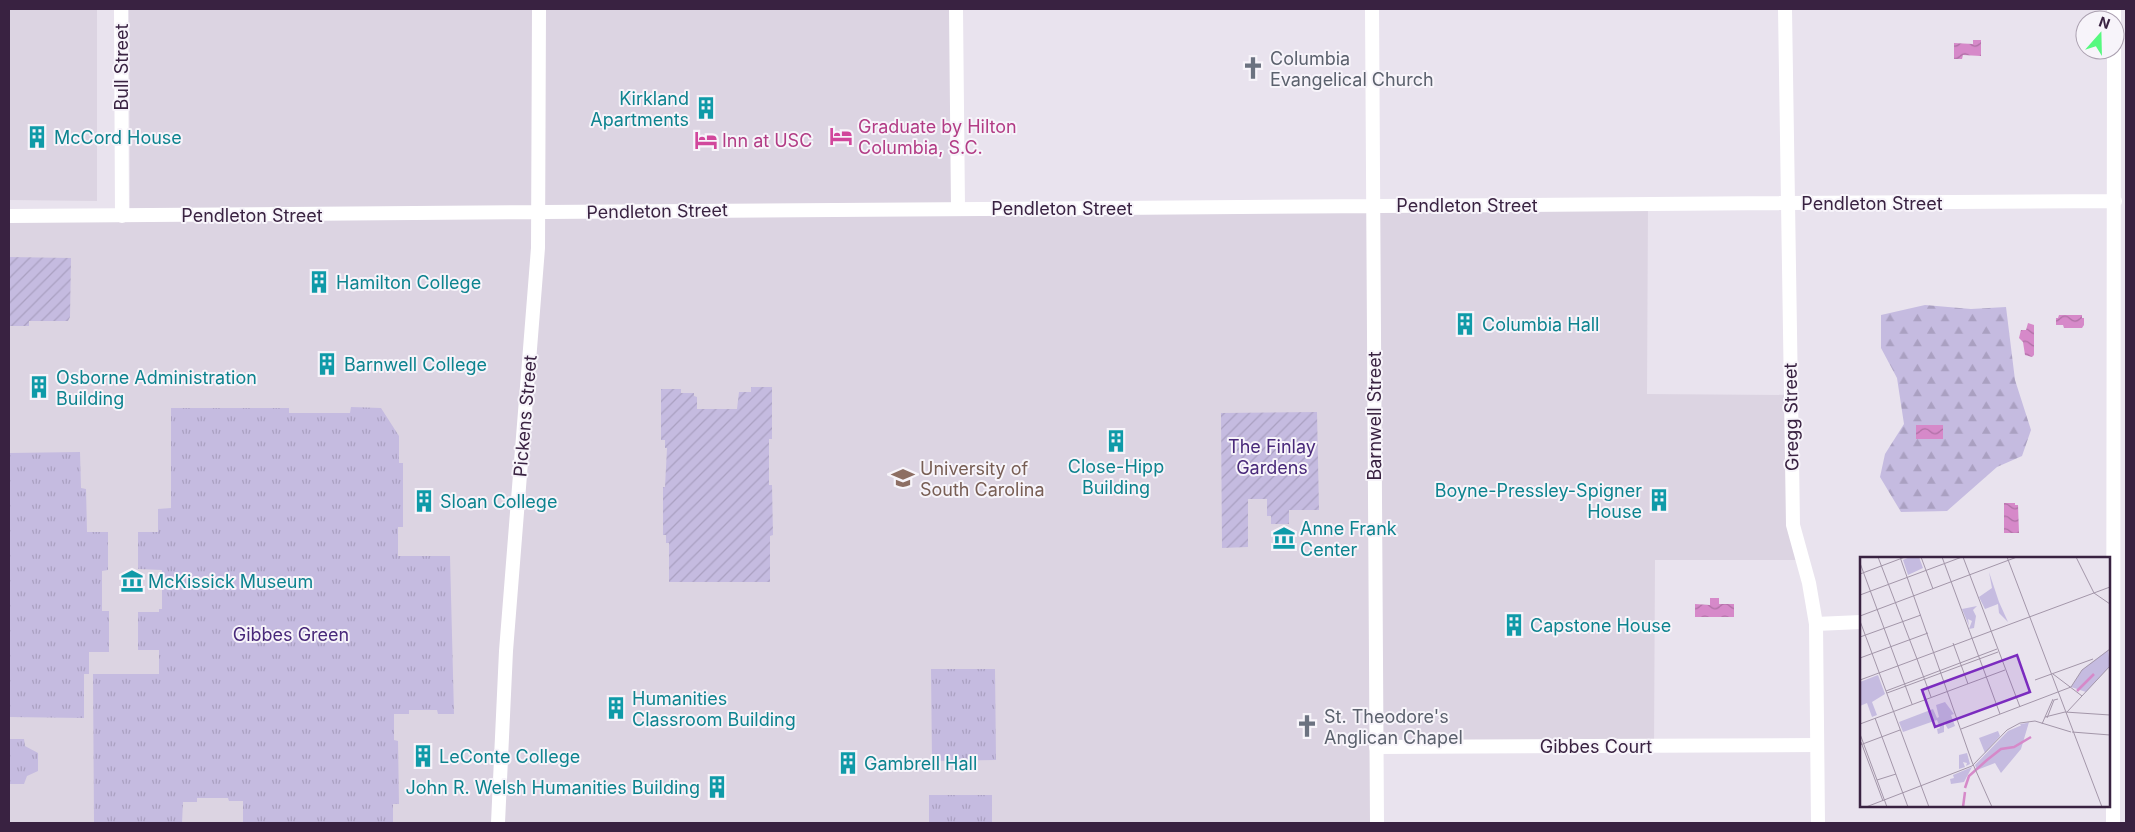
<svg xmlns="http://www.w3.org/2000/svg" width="2135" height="832" viewBox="0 0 2135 832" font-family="Inter,sans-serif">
<defs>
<pattern id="grass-tufts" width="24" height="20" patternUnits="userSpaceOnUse" patternTransform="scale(1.25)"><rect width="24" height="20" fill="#c5bbe0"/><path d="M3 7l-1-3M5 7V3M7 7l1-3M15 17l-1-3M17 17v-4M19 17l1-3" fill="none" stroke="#aaa0c1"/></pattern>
<pattern id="forest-firs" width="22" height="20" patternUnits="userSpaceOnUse" patternTransform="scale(1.25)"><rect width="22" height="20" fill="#c5bbe0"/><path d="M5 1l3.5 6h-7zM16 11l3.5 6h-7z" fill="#aaa0c1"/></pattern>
<pattern id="garden-furrows" width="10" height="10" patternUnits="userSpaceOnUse" patternTransform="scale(1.25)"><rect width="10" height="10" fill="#c5bbe0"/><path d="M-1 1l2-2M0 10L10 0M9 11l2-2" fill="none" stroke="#aaa0c1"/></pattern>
<pattern id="water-waves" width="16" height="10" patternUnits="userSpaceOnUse" patternTransform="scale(1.25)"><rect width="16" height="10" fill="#d689c9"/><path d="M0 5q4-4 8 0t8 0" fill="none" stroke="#af70a5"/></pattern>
</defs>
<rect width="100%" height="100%" fill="#e9e3ee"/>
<path fill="#dcd4e2" d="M 9,9 L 97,9 L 97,201 L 9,200 Z
M 129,9 L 951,9 L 952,208 L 1648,206 L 1647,394 L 1798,395 L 1797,560 L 1655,560 L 1654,748 L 1375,746 L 1375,823 L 9,823 L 9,220 L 130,219 Z"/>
<path fill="url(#grass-tufts)" d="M 351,407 L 381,408 L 399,436 L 399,463 L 403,463 L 403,527 L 398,527 L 398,556 L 450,556 L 454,714 L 438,714 L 437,710 L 409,710 L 409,714 L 394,714 L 394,740 L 398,741 L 399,804 L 393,804 L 393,823 L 243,823 L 243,801 L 229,801 L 228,798 L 197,798 L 197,802 L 183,802 L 182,823 L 94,823 L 93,674 L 159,674 L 159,650 L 138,650 L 138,612 L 159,612 L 159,609 L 162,609 L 162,570 L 138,569 L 138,532 L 158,532 L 158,509 L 171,508 L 171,408 L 289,408 L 289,413 L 350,413 Z
M 80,452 L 81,488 L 86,489 L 87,532 L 108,532 L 108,570 L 102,571 L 102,611 L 109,611 L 109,652 L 89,652 L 89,674 L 84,674 L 84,718 L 9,717 L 9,453 Z
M 931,669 L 995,669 L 996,760 L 932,761 Z
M 9,739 L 24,739 L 25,746 L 38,753 L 38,771 L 27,776 L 24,784 L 9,784 Z
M 929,795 L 992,795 L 992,823 L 929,823 Z"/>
<path fill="url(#forest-firs)" d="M 1925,305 L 1971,309 L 2006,307 L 2015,380 L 2031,430 L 2022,456 L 1997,467 L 1947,511 L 1901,512 L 1880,477 L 1885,454 L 1904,424 L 1897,378 L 1881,348 L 1881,315 Z"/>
<path fill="url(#garden-furrows)" d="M 9,257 L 71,258 L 70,317 L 68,321 L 29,321 L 29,326 L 9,326 Z
M 751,387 L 772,387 L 772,439 L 769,439 C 769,453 769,472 769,485 L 772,485 L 773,535 L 770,536 L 770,582 L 669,582 L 669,543 L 666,543 L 666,535 L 663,535 L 663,487 L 665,487 L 667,448 L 665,448 L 665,440 L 661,440 L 661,389 L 681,389 L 681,393 L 694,393 L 694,396 L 697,397 L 697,409 L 737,409 L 739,392 L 751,392 Z
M 1317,412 L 1319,510 L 1289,510 L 1289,524 L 1271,524 L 1271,516 L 1267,516 L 1267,499 L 1248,499 L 1248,547 L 1222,548 L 1221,413 Z"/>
<path fill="url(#water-waves)" d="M 1973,40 L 1981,40 L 1981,56 L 1963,55 L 1962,59 L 1954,59 L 1954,43 L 1973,44 Z
M 2059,315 L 2082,315 L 2082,318 L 2084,318 L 2084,325 L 2082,328 L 2064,328 L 2063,325 L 2056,325 L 2056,318 L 2058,318 Z
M 2028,323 L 2034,325 L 2034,355 L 2032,357 L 2025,355 L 2023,342 L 2019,338 L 2021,330 L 2026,330 Z
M 1916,425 L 1943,425 L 1943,439 L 1916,439 Z
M 2004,503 L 2015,503 L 2015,505 L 2018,505 L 2019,533 L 2004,533 Z
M 1710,598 L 1719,598 L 1719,604 L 1734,604 L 1734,617 L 1695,617 L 1695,604 L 1710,605 Z"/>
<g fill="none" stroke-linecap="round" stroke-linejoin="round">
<path stroke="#fff" stroke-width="14" d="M 2114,9 L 2114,20
M 1788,203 L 2115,201
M 1816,624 L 1861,622
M 1376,747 L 1816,745
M 2113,823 L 2114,50"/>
<path stroke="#fff" stroke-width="14" d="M 121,9 L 122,216
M 956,9 L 958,208
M 1372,9 L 1377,823
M 1785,9 L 1793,525 L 1809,583 L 1816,624 L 1818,823
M 9,216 L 1788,203
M 498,823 L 506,651 L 538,248 L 539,9"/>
</g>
<defs>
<symbol id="church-bare" viewBox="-9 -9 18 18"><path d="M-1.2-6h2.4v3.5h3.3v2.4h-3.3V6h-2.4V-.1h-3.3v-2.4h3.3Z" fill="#6b7280" stroke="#f7f4fa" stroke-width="2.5" paint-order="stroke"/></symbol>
<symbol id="building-bare" viewBox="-9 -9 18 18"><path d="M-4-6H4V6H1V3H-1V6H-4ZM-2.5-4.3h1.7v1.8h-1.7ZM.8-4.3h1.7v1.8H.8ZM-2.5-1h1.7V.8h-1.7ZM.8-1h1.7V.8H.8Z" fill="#0f9aa8" stroke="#f7f4fa" stroke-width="2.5" paint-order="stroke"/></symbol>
<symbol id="hotel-bare" viewBox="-9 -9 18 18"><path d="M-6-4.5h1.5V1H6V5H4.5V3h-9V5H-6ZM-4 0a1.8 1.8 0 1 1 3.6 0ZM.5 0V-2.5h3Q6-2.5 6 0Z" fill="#d1479c" stroke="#f7f4fa" stroke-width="2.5" paint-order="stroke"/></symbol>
<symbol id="university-bare" viewBox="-9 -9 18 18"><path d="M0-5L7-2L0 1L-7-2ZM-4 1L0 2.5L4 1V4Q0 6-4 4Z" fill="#8d6e63" stroke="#f7f4fa" stroke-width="2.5" paint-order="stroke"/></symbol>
<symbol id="museum-bare" viewBox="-9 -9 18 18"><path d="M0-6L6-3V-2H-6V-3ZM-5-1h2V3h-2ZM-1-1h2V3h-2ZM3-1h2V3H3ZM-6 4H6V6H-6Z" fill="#0f9aa8" stroke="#f7f4fa" stroke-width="2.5" paint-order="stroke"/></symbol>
</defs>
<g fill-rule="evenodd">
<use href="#church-bare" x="1237" y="52" width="32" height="32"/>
<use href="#building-bare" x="690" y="92" width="32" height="32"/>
<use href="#hotel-bare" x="825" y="120" width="32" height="32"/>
<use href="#building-bare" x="21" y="121" width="32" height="32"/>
<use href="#hotel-bare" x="690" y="124" width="32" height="32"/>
<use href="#building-bare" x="303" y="266" width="32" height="32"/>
<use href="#building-bare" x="1449" y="308" width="32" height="32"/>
<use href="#building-bare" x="311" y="348" width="32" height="32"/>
<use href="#building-bare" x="23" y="371" width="32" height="32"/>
<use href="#building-bare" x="1100" y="425" width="32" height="32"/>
<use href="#university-bare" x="887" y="462" width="32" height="32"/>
<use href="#building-bare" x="1643" y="484" width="32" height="32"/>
<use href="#building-bare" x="408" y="485" width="32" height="32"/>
<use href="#museum-bare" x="1268" y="522" width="32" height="32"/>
<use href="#museum-bare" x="116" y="565" width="32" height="32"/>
<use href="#building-bare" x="1498" y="609" width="32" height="32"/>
<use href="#building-bare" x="600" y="692" width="32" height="32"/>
<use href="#church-bare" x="1291" y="710" width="32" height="32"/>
<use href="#building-bare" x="407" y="740" width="32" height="32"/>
<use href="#building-bare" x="832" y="747" width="32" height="32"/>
<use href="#building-bare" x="701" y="771" width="32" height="32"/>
</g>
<g text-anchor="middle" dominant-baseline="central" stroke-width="4" stroke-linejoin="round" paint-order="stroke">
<g font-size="18" fill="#5b616d" stroke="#f7f4fa" text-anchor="start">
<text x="1270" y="58">Columbia<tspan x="1270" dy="21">Evangelical Church</tspan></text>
<text x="1324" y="716">St. Theodore's<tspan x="1324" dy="21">Anglican Chapel</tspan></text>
</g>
<g font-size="18" fill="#392241" stroke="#f7f4fa">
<text transform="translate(121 67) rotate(-90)">Bull Street</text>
<text x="1872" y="203">Pendleton Street</text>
<text x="1467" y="205">Pendleton Street</text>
<text x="1062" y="208">Pendleton Street</text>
<text transform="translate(657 211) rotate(-1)">Pendleton Street</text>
<text x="252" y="215">Pendleton Street</text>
<text transform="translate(525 416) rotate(-85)">Pickens Street</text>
<text transform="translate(1374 416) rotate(-90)">Barnwell Street</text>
<text transform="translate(1791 417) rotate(-91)">Gregg Street</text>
<text x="1596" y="746">Gibbes Court</text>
</g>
<g font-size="18" fill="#0d838f" stroke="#f7f4fa" text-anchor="start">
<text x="689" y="98" text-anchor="end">Kirkland<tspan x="689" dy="21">Apartments</tspan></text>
<text x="54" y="137">McCord House</text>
<text x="336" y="282">Hamilton College</text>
<text x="1482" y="324">Columbia Hall</text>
<text x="344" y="364">Barnwell College</text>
<text x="56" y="377">Osborne Administration<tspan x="56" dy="21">Building</tspan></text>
<text x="1116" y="466" text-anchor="middle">Close-Hipp<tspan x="1116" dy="21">Building</tspan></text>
<text x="1642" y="490" text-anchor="end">Boyne-Pressley-Spigner<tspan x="1642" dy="21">House</tspan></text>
<text x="440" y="501">Sloan College</text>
<text x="1300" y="528">Anne Frank<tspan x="1300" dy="21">Center</tspan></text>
<text x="148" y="581">McKissick Museum</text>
<text x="1530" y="625">Capstone House</text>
<text x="632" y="698">Humanities<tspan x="632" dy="21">Classroom Building</tspan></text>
<text x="439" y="756">LeConte College</text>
<text x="864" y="763">Gambrell Hall</text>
<text x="700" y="787" text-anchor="end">John R. Welsh Humanities Building</text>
</g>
<g font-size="18" fill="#b23c85" stroke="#f7f4fa" text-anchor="start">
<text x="858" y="126">Graduate by Hilton<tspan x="858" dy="21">Columbia, S.C.</tspan></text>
<text x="722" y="140">Inn at USC</text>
</g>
<g font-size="18" fill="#49297a" stroke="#f7f4fa">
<text x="1272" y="446">The Finlay<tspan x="1272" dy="21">Gardens</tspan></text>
<text x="291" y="634">Gibbes Green</text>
</g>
<g font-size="18" fill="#785e54" stroke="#f7f4fa" text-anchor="start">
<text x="920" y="468">University of<tspan x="920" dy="21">South Carolina</tspan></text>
</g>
</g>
<g transform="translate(1860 557)">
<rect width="250" height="250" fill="#e9e3ee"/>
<path d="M 117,49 L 113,53 L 116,59 L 114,71 L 109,72 L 112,64 L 108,62 L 109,69 L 102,52 ZM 248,93 L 250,109 L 226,135 L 211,130 L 222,113 ZM 18,118 L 25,137 L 12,145 L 17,158 L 12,160 L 7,146 L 0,149 L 0,125 ZM 85,145 L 94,157 L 91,158 L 95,169 L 88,172 L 84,165 L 84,175 L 78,177 L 77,172 L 80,171 L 77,163 L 43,175 L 39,165 L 73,152 L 77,161 L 79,160 L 76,148 ZM 169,165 L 161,192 L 141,216 L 135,206 L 117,213 L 115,208 L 148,174 ZM 138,174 L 140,179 L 125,196 L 119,181 ZM 112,210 L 104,225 L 91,227 L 90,222 L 94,221 L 93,218 Z" fill="#c5bbe0"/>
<path d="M 129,15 L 139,45 L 148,65 L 139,56 L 138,47 L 125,52 L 119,40 L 132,31 ZM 168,166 L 160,193 L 146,193 L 147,187 L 143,182 L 149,185 L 161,183 L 164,173 L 160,167 ZM 107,196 L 110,207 L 106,209 L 107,206 L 103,205 L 105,210 L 99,212 L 99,198 Z" fill="#c5bbe0"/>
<path d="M 50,0 L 59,0 L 63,11 L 48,18 L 43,3 Z" fill="#c5bbe0"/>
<path fill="none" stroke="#d689c9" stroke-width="2.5" d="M 217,134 L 234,117M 105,231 L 109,219 L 127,203 L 141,192 L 154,190 L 171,180M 103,250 L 105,235"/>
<path fill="none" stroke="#a396a9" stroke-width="1" d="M 18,0 L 57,102M 40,0 L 112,205 L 132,250M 61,0 L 73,32M 82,0 L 140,157M 103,0 L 160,150M 147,0 L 242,250M 216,0 L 234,36 L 250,47M 0,6 L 52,147M 0,17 L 45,0M 0,38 L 102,0M 0,59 L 157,0M 0,64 L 69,250M 0,80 L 61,58M 93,86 L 108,127M 0,101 L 68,76M 57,102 L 71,140M 193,117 L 222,139M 0,123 L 250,30M 175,123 L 233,102M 26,134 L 137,92M 27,136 L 138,95M 207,155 L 250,109M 185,160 L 193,142M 15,161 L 48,250M 187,161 L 194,143 L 198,142M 0,167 L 145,113M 182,167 L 185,160 L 205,155 L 250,158M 101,172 L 211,130 L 222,113 L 250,92M 212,175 L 250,178M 0,177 L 27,250M 1,185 L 23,244M 0,188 L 40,173M 17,223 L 36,217M 6,250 L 112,209 L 147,173 L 160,166 L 175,164 L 211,175"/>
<path fill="#7b2cbf" fill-opacity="0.15" stroke="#7b2cbf" stroke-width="2.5" d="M 157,98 L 170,135 L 75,170 L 62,133 Z"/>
<rect width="250" height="250" fill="none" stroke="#392241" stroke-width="2.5"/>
</g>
<rect width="2135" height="832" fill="none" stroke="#392241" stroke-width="20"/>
<g transform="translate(2100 35) rotate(20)"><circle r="24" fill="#f7f4fa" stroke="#aba0b0"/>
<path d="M0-4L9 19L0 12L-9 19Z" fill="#56f97f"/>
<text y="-8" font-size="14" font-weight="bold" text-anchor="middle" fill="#392241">N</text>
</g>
</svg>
